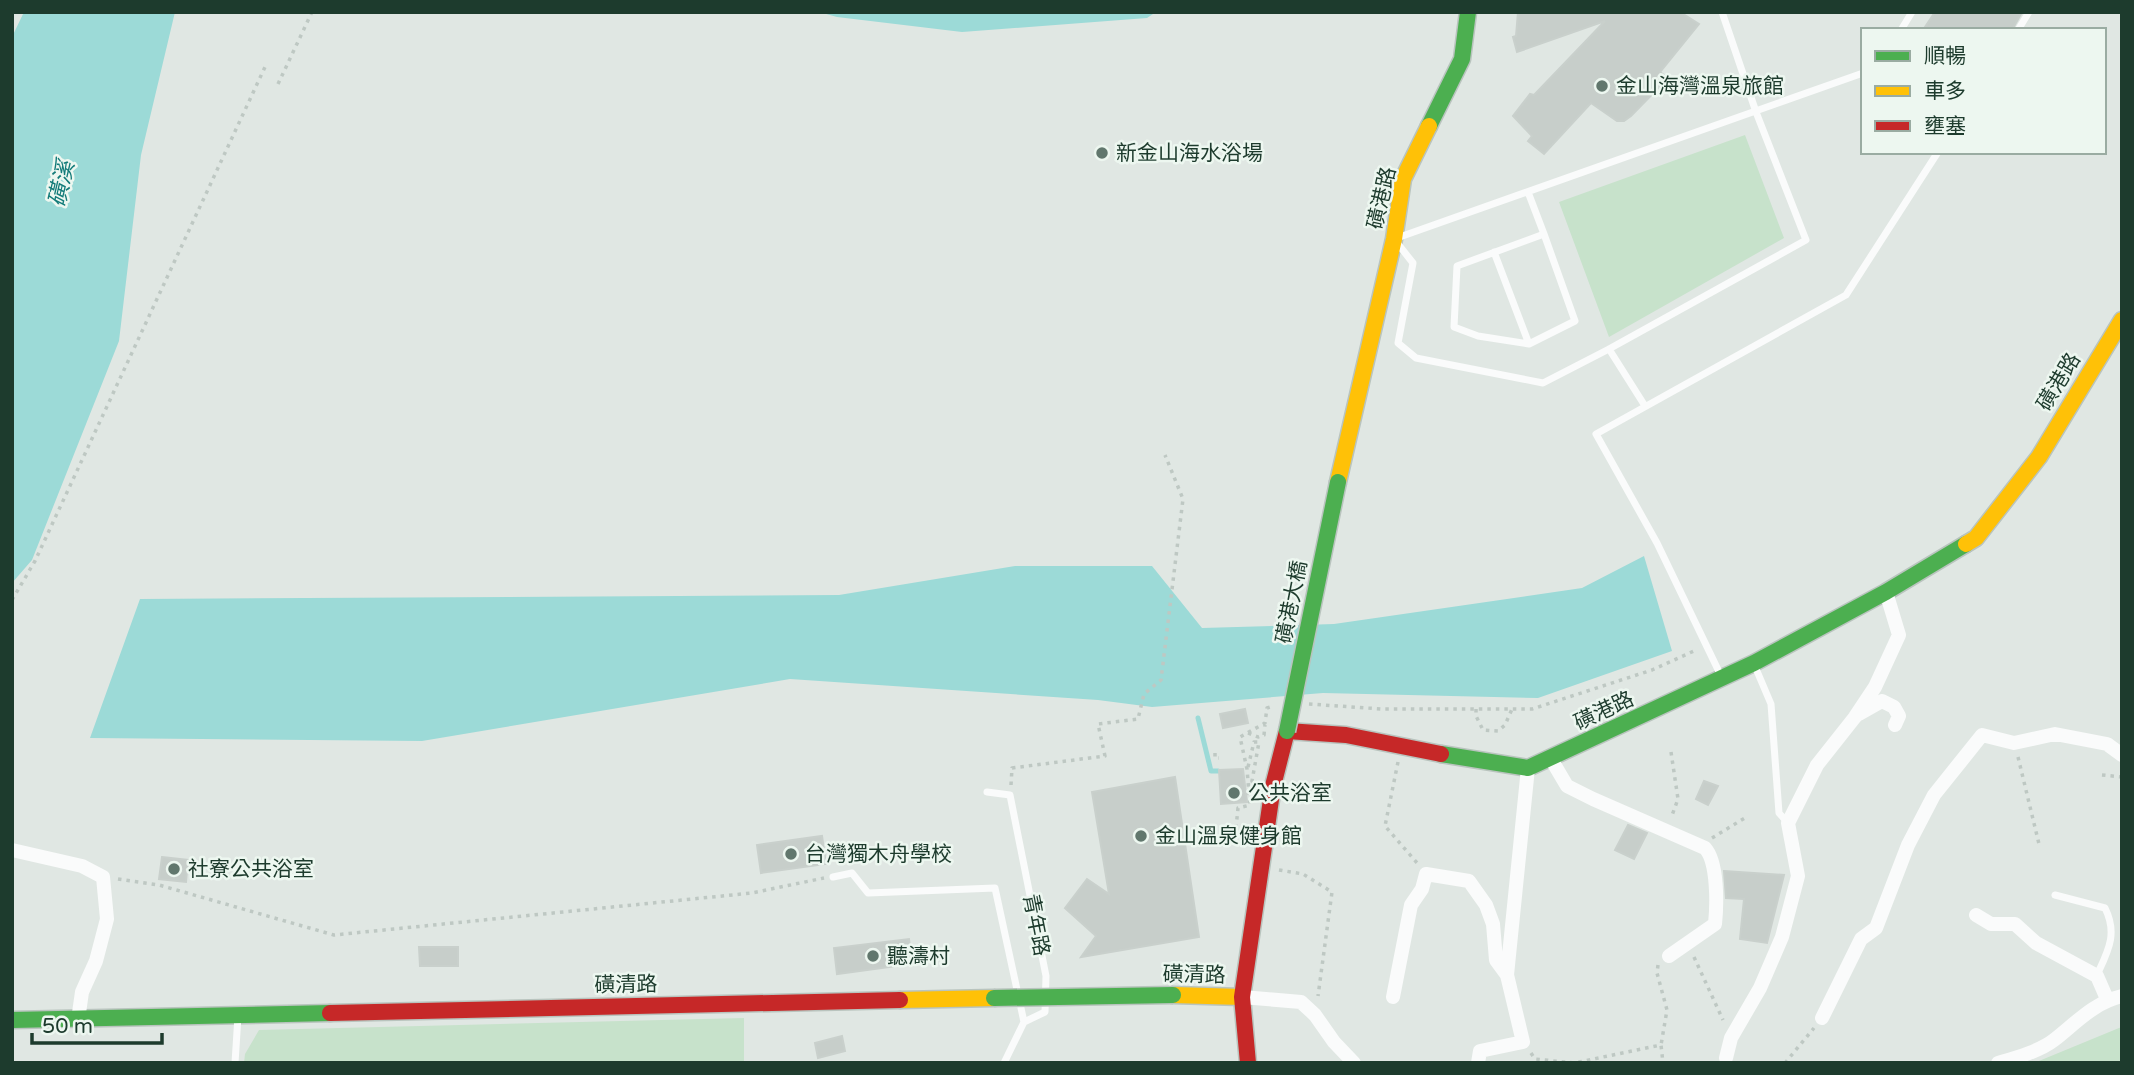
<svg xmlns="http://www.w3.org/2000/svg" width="2134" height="1075" viewBox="0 0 2134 1075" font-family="'Varela Round','Noto Sans TC',sans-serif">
<rect width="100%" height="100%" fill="#e0e7e3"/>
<path fill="#c7e2cb" d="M 1745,135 L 1784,238 L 1609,337 L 1559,202 Z
M 744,1018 L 744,1063 L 244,1063 L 245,1054 L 259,1030 Z
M 2122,1027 L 2122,1063 L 2034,1063 L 2119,1028 Z"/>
<path fill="#9cdad7" d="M 24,12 L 175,12 L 141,155 L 119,341 L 32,560 L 12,583 L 12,37 Z
M 819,12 L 1156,12 L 1147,18 L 962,32 L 837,17 Z
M 1644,556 L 1672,651 L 1538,698 L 1323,693 L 1152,707 L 1098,700 L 790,679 L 422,741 L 90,738 L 140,599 L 839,595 L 1015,566 L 1152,566 L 1202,628 L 1334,624 L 1582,588 Z"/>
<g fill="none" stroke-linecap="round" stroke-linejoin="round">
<path stroke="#9cdad7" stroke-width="5" d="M 1198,718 L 1211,771 L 1218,771"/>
</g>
<path fill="#c7ceca" stroke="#c9d0cc" stroke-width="2" d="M 1518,12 L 1680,12 L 1699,24 L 1660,72 L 1668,78 L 1631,116 L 1624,121 L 1617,121 L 1591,103 L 1544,154 L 1528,141 L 1532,136 L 1513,116 L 1530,94 L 1534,95 L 1605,21 L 1517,52 L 1513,37 L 1516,36 Z
M 1935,12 L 2022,12 L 2012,30 L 1923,30 Z
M 1245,709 L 1248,723 L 1223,728 L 1220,714 Z
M 1243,769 L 1247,802 L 1221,804 L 1219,770 Z
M 1175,777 L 1199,937 L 1081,957 L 1096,936 L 1065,908 L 1087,879 L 1109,894 L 1092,792 Z
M 1704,781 L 1718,786 L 1708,805 L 1696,799 Z
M 1628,825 L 1647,833 L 1634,859 L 1615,850 Z
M 822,836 L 826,864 L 761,873 L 757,845 Z
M 162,857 L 188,860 L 186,882 L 159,879 Z
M 1724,871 L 1784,875 L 1767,943 L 1740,939 L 1744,899 L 1726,898 Z
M 909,939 L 912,964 L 837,974 L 834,948 Z
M 419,947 L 458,947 L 458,966 L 420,966 Z
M 842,1036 L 845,1051 L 818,1058 L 815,1043 Z"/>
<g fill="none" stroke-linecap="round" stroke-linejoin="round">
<defs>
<path id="fast" d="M 1429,126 L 1462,59 L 1468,12
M 1441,754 L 1528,768 L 1754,663 L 1886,592 L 1966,544
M 12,1020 L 330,1013"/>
<path id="slow" d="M 1338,482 L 1394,239 L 1403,179 L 1429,126
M 1966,544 L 1976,538 L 2039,457 L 2122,320
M 1173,995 L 1242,997
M 900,1000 L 994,998"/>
<path id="jam" d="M 330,1013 L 900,1000
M 1248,1063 L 1242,997 L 1273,786 L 1287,731 L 1346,735 L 1441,754"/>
</defs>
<use href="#fast" stroke="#b9c4be" stroke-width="19"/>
<use href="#slow" stroke="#b9c4be" stroke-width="19"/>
<use href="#jam" stroke="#b9c4be" stroke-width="19"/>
<path stroke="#bec8c3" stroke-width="3.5" stroke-dasharray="3.5 5" stroke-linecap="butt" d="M 278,84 L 312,12
M 12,600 L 35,561 L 265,67
M 1309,704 L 1381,709 L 1532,709 L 1652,670 L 1696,650
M 1476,709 L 1476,716 L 1483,730 L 1498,731 L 1505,725 L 1512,709
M 1248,733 L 1258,737 L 1264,735 L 1265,725
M 1671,752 L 1678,799 L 1671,818
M 1215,753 L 1215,758 L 1219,758
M 2018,757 L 2039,844
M 1398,762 L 1385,826 L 1418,864
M 1248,767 L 1254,742 L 1259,742 L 1252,781 L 1257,782
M 2102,775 L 2122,777
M 1011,785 L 1012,768 L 1105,756 L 1098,724 L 1138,719 L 1144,694 L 1161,680 L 1183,499 L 1165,455
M 1236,828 L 1238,808 L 1250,805 L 1247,769 L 1240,737 L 1265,723 L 1267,708 L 1273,706
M 1712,838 L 1748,816
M 1279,870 L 1303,874 L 1332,892 L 1318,996
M 118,879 L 159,885 L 334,935 L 752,893 L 824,878
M 1694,957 L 1723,1020
M 1658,965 L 1657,973 L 1667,1010 L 1661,1045
M 1531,1053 L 1535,1059 L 1574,1063 L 1661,1045 L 1663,1063
M 1785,1063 L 1814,1028"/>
<path stroke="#fafbfb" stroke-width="7" d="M 1722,12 L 1756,112 L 1806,240 L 1609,349 L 1543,383 L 1416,358 L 1398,343 L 1413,263 L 1394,239 L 1863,73
M 1901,30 L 1912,12
M 2018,30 L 2029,12
M 1528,192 L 1544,234 L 1457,266 L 1454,327 L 1478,336 L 1529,344 L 1575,321 L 1544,234
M 1494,252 L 1529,344
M 1609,349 L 1645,406
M 1754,664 L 1771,704 L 1779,813 L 1788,823
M 1722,678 L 1657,543 L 1596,434 L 1846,295 L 1938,152
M 987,792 L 1010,795 L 1046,976 L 1045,1012 L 1024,1022 L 1004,1063
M 833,877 L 852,873 L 868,893 L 995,888 L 1024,1022
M 2055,895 L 2105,908 C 2118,934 2108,951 2097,975
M 235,1063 L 238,1016"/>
<path stroke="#fafbfb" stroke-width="14" d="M 1859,714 L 1882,701 L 1894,707 L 1899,716 L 1895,725
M 1551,759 L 1567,786 L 1593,799 L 1705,848 C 1718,862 1717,905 1715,924 L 1669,956
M 12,850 L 82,866 L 103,877 L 107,919 L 96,961 L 82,992 L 78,1020
M 1976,915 L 1991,924 L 2015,924 L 2036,943 L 2097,976 L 2107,999
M 1242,997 L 1301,1002 L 1315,1015 L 1334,1042 L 1354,1063
M 1393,997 L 1411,905 L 1422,889 L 1426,874 L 1469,881 L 1486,905 L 1493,924 L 1496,960 L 1507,975
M 1822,1018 L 1861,939 L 1876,928 L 1908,845 L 1934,795 L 1982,735 L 2014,743 L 2055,734 L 2107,744 L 2122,755
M 1726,1058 L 1731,1038 L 1760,988 L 1782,937 L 1798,876 L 1788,823 L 1817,765 L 1855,717 L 1875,687 L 1899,635 L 1886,592
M 1478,1063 L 1480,1051 L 1523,1042 L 1507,975 L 1528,768
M 1998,1063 C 2015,1058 2040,1051 2054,1040 C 2076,1023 2093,1003 2122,996"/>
<use href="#fast" stroke="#4caf50" stroke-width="16"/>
<use href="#slow" stroke="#ffc107" stroke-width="16"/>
<use href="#jam" stroke="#c62828" stroke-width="16"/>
<defs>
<path id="fast-bridge" d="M 1287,731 L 1338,482
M 994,998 L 1173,995"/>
</defs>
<use href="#fast-bridge" stroke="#b9c4be" stroke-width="19" stroke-linecap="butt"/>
<use href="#fast-bridge" stroke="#4caf50" stroke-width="16"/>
</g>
<g fill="#61776d" stroke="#edf7f0" stroke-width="2.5">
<circle cx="1602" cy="86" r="7"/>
<circle cx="1102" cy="153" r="7"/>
<circle cx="1234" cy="793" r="7"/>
<circle cx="1141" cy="836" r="7"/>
<circle cx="791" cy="854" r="7"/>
<circle cx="174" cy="869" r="7"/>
<circle cx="873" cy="956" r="7"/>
</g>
<g text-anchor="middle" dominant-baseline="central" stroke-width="5" stroke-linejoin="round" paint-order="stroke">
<g font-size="21" fill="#1d3b2d" stroke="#edf7f0" text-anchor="start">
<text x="1616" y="86">金山海灣溫泉旅館</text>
<text x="1116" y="153">新金山海水浴場</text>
<text x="1248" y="793">公共浴室</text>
<text x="1155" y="836">金山溫泉健身館</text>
<text x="805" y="854">台灣獨木舟學校</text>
<text x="188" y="869">社寮公共浴室</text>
<text x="887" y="956">聽濤村</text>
</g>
<g font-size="21" fill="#1d3b2d" stroke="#edf7f0">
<text transform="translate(1382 198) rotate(-77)">磺港路</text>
<text transform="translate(2059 382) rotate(-59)">磺港路</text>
<text transform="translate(1292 602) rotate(-79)">磺港大橋</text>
<text transform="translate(1604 711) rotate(-25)">磺港路</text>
<text transform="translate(1036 925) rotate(79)">青年路</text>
<text transform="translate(1194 975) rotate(1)">磺清路</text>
<text transform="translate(626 985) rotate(-1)">磺清路</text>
</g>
<g font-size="23" font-style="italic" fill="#137b79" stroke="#edf7f0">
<text transform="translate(62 184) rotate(-77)">磺溪</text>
</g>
</g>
<rect width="2134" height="1075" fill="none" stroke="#1d3b2d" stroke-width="28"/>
<rect x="1861" y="28" width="245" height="126" fill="#edf7f0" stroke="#9aaca2" stroke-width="2"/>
<rect x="1875" y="51" width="35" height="10" fill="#4caf50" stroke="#9aaca2" stroke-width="2"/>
<text x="1924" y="63" font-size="21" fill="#1d3b2d">順暢</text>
<rect x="1875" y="86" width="35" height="10" fill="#ffc107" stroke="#9aaca2" stroke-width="2"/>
<text x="1924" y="98" font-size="21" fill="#1d3b2d">車多</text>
<rect x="1875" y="121" width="35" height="10" fill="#c62828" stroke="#9aaca2" stroke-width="2"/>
<text x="1924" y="133" font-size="21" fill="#1d3b2d">壅塞</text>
<path d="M32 1033v10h130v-10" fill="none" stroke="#1d3b2d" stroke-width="3.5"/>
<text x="42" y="1033" font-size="21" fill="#1d3b2d" stroke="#edf7f0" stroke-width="5" paint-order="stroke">50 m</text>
</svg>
